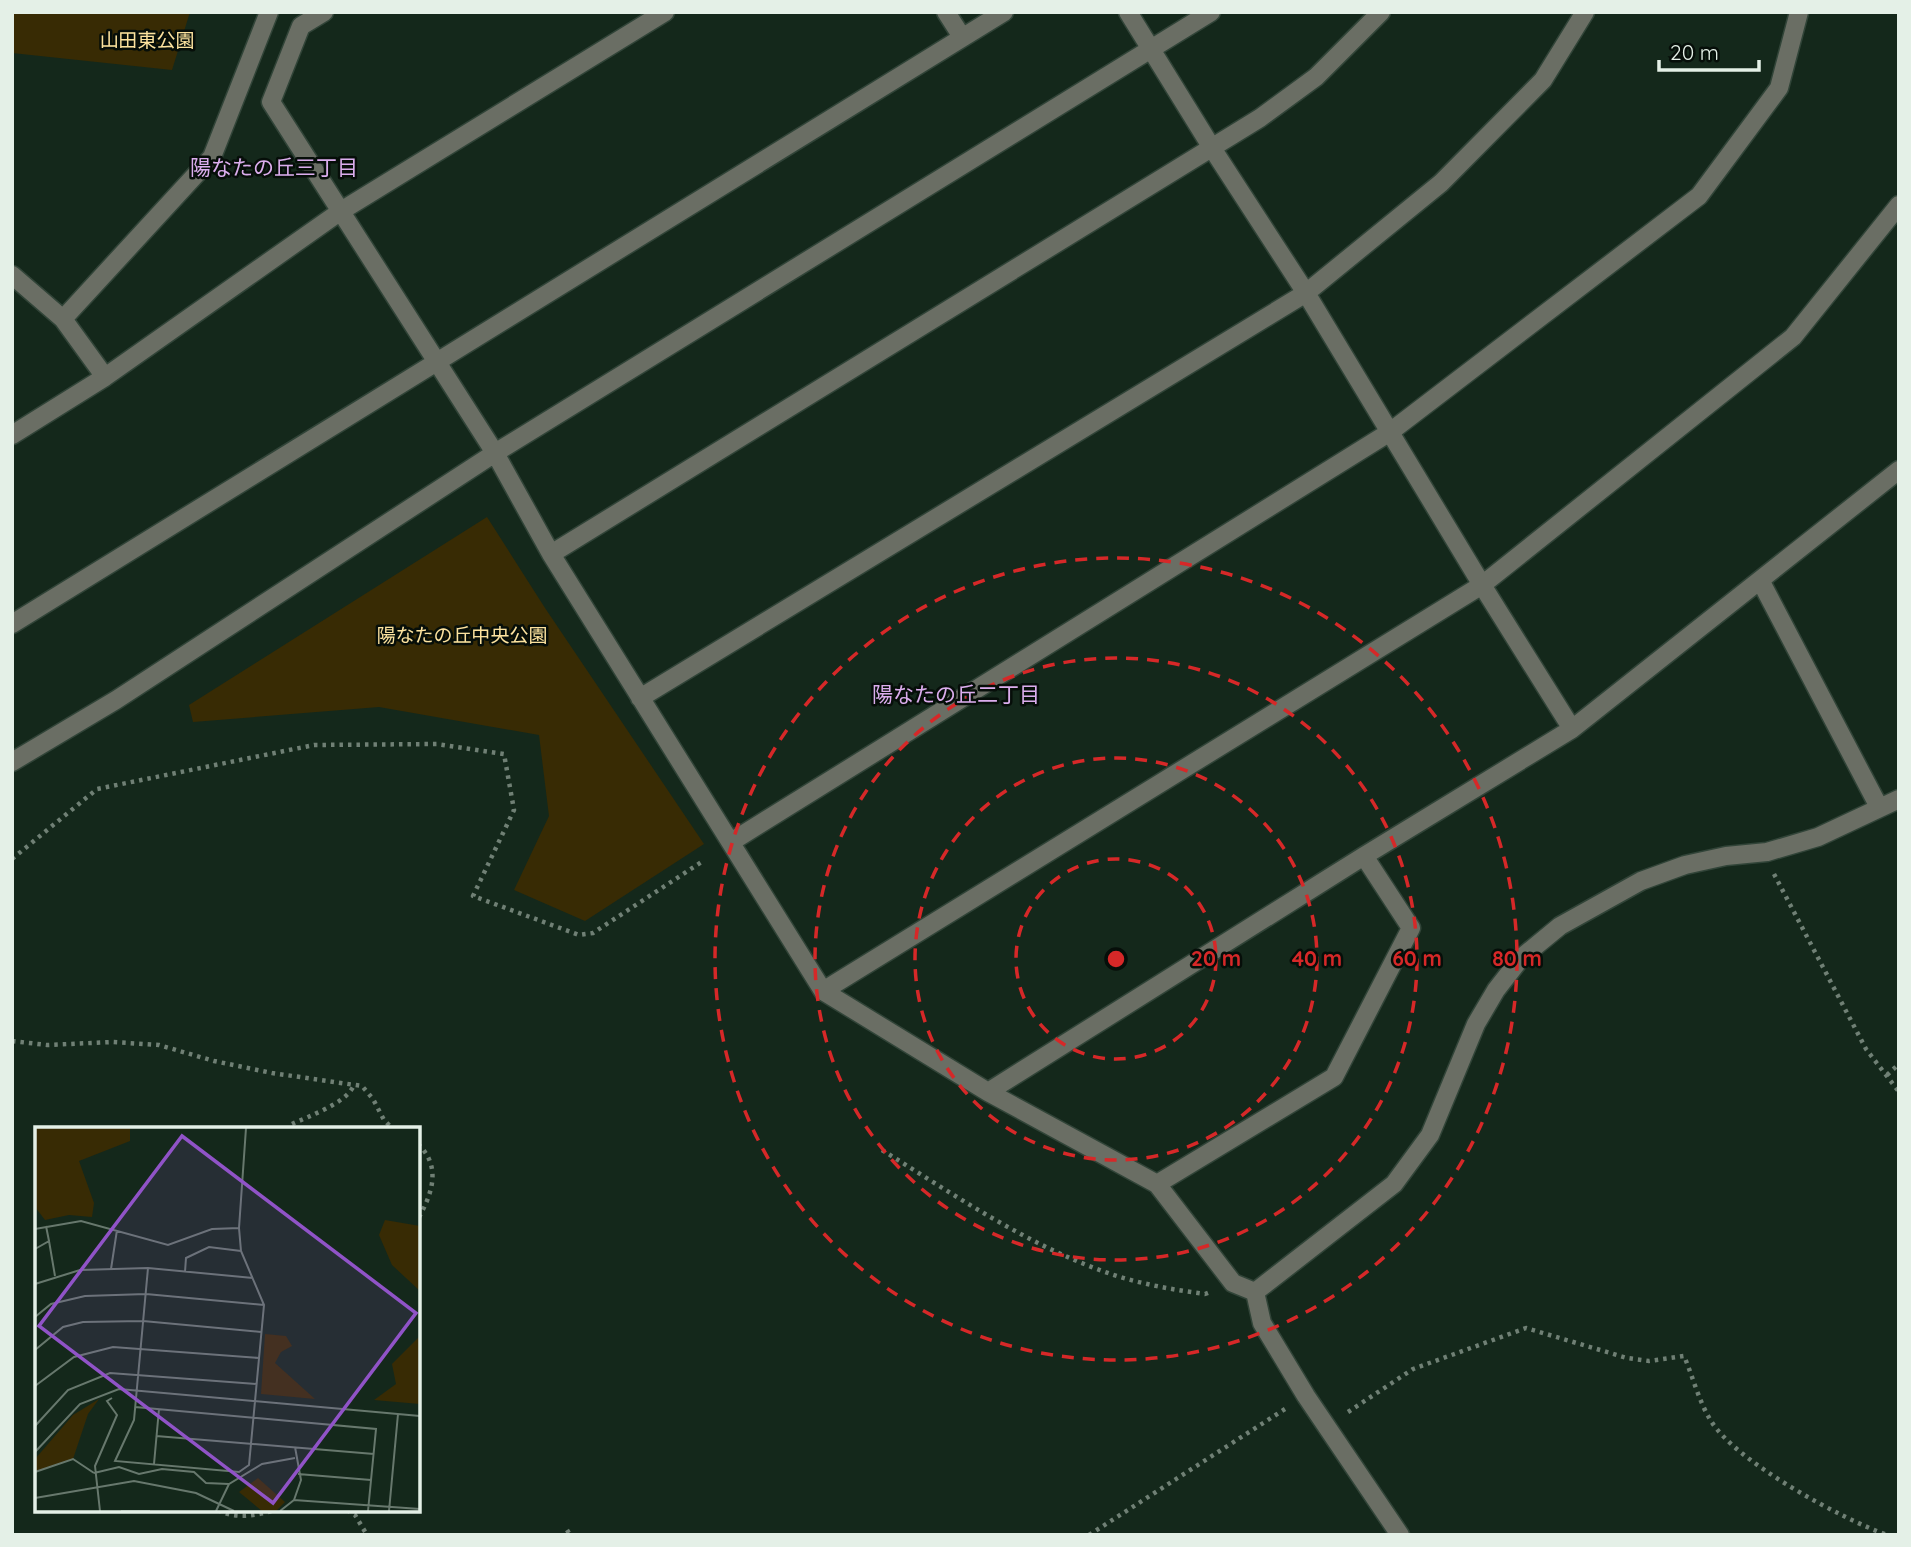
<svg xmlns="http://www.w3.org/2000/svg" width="1911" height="1547" viewBox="0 0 1911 1547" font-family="Quicksand,'Noto Sans JP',sans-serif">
<rect width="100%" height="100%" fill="#14281b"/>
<path fill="#382b04" d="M 12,12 L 190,12 L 172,70 L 12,53 Z
M 487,517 L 545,608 L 704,844 L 585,921 L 514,890 L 549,816 L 539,735 L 379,707 L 193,722 L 189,705 Z"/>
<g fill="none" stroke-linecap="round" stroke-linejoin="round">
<defs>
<path id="minor" d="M 324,12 L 301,26 L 271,102 L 495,453 L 551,554 L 823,991 L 988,1092 L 1157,1184 L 1233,1283 L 1255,1292
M 946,12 L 962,37
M 1128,12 L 1212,148 L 1306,293 L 1482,585 L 1572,729
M 12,275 L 63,319 L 105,377
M 63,319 L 212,157 L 269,12
M 12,435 L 105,377 L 341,211 L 665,12
M 551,554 L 1260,118 L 1316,77 L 1381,12
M 1760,580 L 1879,807
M 12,624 L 1004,12
M 640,698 L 1306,293 L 1441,183 L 1543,80 L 1585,12
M 12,762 L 116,700 L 495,453 L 1211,12
M 731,842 L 1390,432 L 1699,196 L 1779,88 L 1799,12
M 823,991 L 1482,585 L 1793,337 L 1899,205
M 988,1092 L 1364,856 L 1572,729 L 1899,470
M 1157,1184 L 1334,1077 L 1411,928 L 1364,856
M 1400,1535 L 1306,1396 L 1262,1323 L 1255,1292 L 1394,1184 L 1430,1135 L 1476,1024 L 1496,990 L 1521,958 L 1560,926 L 1641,881 L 1685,865 L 1726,856 L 1767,852 L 1818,837 L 1899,799"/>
</defs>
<use href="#minor" stroke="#314438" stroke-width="21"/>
<path stroke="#708075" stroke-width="4.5" stroke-dasharray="3.5 5" stroke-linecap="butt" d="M 12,859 L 97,789 L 314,745 L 437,744 L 504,754 L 514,810 L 473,896 L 579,935 L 593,933 L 703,861
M 1774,874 L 1866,1049 L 1899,1092
M 12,1041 L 47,1045 L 113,1042 L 159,1045 L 214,1061 L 272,1073 L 362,1086 L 373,1099 L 384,1120 L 393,1129
M 1887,1075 L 1899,1064
M 292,1124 C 309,1116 347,1103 354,1085
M 418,1144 C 442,1167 432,1194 418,1219
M 882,1150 C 956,1196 1033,1249 1117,1276 C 1146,1285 1175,1290 1205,1294 L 1210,1292
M 1348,1412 L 1413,1369 L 1526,1328 L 1627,1358 L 1649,1361 L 1684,1356 C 1693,1377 1699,1402 1711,1421 C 1736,1462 1842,1519 1887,1535
M 218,1510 C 236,1520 257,1515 276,1510
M 347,1510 L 355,1515 L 367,1535
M 567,1530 L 570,1535
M 1089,1535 L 1285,1409"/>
<use href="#minor" stroke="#6a6e64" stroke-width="18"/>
</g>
<g fill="none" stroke="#d62828" stroke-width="3.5" stroke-dasharray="12 9">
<circle cx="1116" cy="959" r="100"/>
<circle cx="1116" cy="959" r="201"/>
<circle cx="1116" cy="959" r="301"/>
<circle cx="1116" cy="959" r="401"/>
</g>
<g text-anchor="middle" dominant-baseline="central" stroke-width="5" stroke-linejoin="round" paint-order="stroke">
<g font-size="19" fill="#fce29e" stroke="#060e09">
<text x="147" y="40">山田東公園</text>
<text x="462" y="635">陽なたの丘中央公園</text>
</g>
<g font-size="21" fill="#dbaded" stroke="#060e09">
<text x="274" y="167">陽なたの丘三丁目</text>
<text x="956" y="694">陽なたの丘二丁目</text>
</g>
</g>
<g transform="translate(35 1127)">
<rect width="385" height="385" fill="#14281b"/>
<path d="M 0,1 L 95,1 L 95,14 L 44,34 L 59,76 L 57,90 L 34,88 L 10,93 L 0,80 ZM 350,93 L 385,99 L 385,164 L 357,138 L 344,108 ZM 230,207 L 251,209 L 257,219 L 246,225 L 240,236 L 280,272 L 226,267 ZM 385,209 L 385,277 L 339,273 L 361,257 L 357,237 ZM 64,272 L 53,287 L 38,332 L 0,345 L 0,332 L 38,288 ZM 223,351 L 250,375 L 241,384 L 227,384 L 204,365 Z" fill="#382b04"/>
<path fill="none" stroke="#67786d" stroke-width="2" d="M 0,102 L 46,94 L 133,118 L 177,102 L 204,101 L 211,1M 14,114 L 20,149M 0,122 L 14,114 L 11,99M 113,141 L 99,293 L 80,334 L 204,345 L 214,338 L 229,178 L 206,124 L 204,101M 76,142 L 82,103M 150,145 L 151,131 L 174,120 L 206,124M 0,157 L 45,143 L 113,141 L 218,151M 0,190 L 16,177 L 50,169 L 111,167 L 229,178M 0,223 L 28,200 L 48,195 L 108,194 L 226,205M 0,259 L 39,230 L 78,220 L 224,231M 100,280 L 341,302 L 333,384M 0,299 L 33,263 L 75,246 L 222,257M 121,309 L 339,327M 0,325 L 45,277 L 84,262 L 385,289M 119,337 L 124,282M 0,345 L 38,332 L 59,346M 59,346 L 84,340 L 104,347 L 127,342 L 159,345 L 171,356 L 194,357 L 227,337 L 260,331M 263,347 L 336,353M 0,371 L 99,354 L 161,366 L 199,384M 259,373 L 266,353 L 260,320M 65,384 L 60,339 L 82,288 L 72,274 L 77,271M 86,384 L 115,384M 181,384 L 194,357M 245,384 L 259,373 L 385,382M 354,384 L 363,287"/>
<path fill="#9053c7" fill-opacity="0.15" stroke="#9053c7" stroke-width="3.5" d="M 147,9 L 381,186 L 238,376 L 4,199 Z"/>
<rect width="385" height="385" fill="none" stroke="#e4f0e7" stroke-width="3.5"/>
</g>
<circle cx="1116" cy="959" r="10" fill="#d62828" stroke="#060e09" stroke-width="3.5"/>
<g font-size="21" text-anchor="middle" font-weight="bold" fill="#d62828" stroke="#060e09" stroke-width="5" stroke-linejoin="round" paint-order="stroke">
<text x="1216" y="966">20 m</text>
<text x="1317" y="966">40 m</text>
<text x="1417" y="966">60 m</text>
<text x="1517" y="966">80 m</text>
</g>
<rect width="1911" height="1547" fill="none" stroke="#e4f0e7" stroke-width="28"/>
<path d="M1659 60v10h100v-10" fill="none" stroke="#e4f0e7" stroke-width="3.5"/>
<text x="1670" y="60" font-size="21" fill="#e4f0e7" stroke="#060e09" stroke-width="5" paint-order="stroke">20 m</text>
</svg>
